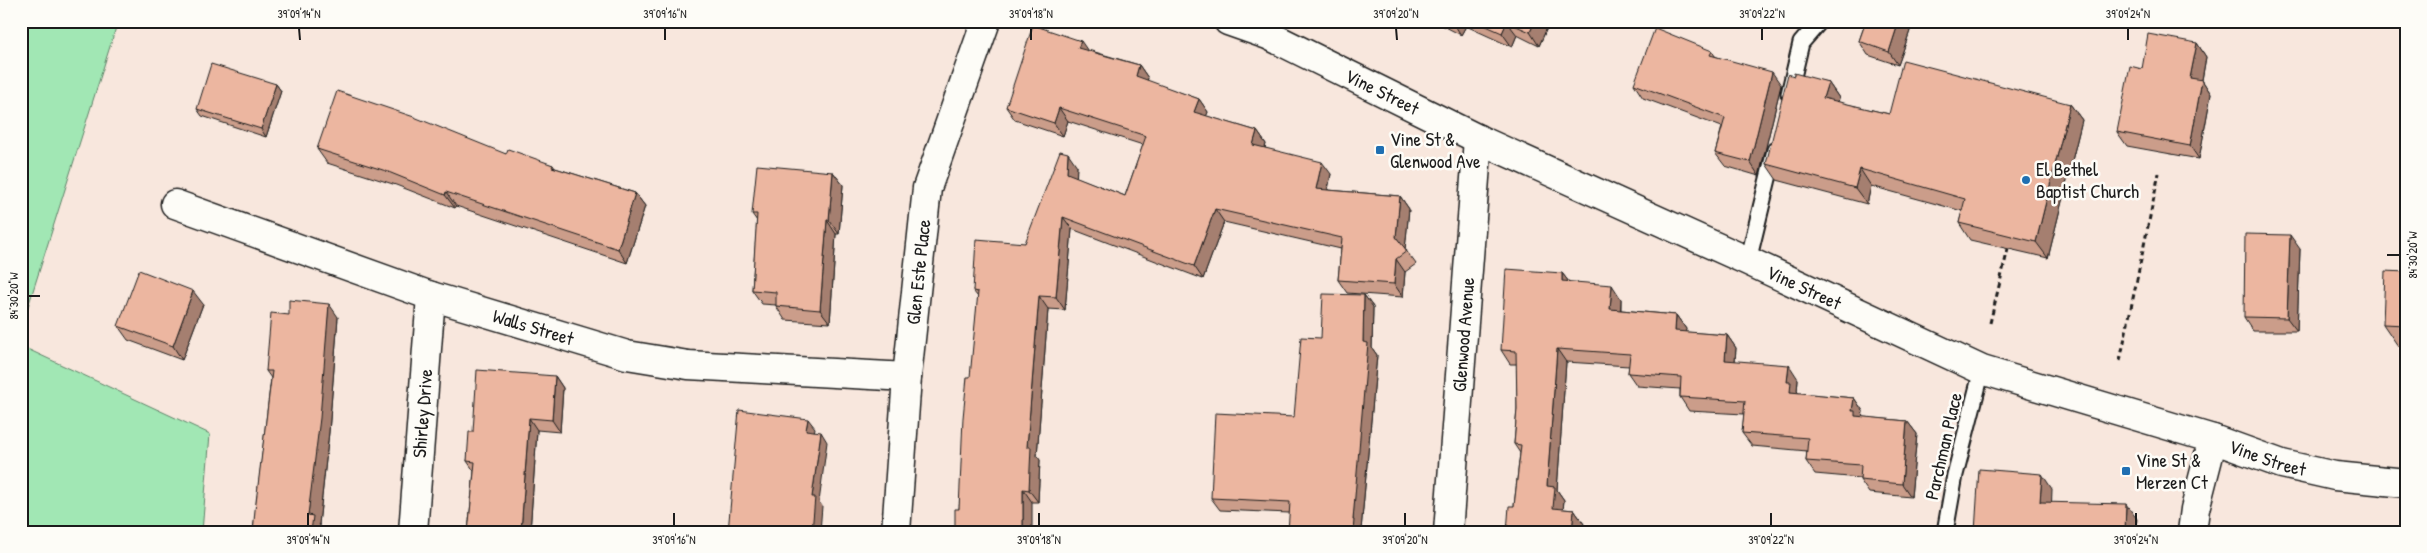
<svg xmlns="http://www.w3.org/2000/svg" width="2427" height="553" viewBox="0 0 2427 553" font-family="'Patrick Hand',sans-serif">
<rect width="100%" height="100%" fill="#f8e7dd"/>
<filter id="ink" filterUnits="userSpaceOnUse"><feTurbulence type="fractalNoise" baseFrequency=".02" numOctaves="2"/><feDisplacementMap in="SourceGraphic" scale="10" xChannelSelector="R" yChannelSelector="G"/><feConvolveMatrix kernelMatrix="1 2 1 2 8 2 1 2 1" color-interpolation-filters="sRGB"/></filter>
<g filter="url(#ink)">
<path fill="#a1e7b4" stroke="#5e8268" d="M 21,21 L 118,21 L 21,329 Z
M 21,346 L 210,434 L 202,532 L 21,532 Z"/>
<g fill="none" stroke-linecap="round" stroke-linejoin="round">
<defs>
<path id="lane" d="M 1789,94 L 1801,43 L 1820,21
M 1748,261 L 1775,150
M 1945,532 L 1955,475 L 1982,370"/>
<g id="street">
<path id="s1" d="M 175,204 L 431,296 L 627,355 L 688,365 L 907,377"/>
<path id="s2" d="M 413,532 L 431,296"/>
<path id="s3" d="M 896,532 L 907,377 L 927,188 L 986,21"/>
<path id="s4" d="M 1448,532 L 1478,139"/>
<path d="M 2192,532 L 2195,509 L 2213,439"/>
</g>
<g id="secondary">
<path id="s5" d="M 1228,21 L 1268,35 L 1478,139 L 1748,261 L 1982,370 L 2213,439 L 2282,464 L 2335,476 L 2406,483"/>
</g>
</defs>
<use href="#lane" stroke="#1c1c1c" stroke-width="19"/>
<use href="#street" stroke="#1c1c1c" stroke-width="31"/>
<use href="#secondary" stroke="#1c1c1c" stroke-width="31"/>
<path stroke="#1c1c1c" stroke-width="3" stroke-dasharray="5 4" stroke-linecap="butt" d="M 1990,323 L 2008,249
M 2120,361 L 2159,173"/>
<use href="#lane" stroke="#fdfcf7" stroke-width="15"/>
<use href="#street" stroke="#fdfcf7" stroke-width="28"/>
<use href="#secondary" stroke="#fdfcf7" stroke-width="28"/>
</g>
<path fill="#cb9d8a" stroke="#1c1c1c" d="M 1434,21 L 1550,21 L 1539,46 L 1517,35 L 1512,47 L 1466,26 L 1461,35 Z
M 1866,21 L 1903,21 L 1910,31 L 1898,65 L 1868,55 L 1859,41 Z
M 2197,43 L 2206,57 L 2202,80 L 2211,94 L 2199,159 L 2127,146 L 2117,132 L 2142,69 Z
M 1088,50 L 1139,65 L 1148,78 L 1147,81 L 1199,99 L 1208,112 L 1206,116 L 1257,131 L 1266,144 L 1265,148 L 1331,174 L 1328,190 L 1400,196 L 1409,209 L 1405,249 L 1416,264 L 1405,272 L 1403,297 L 1347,293 L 1338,280 L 1341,249 L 1224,222 L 1203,279 L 1072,229 L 1065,310 L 1048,309 L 1037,456 L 1040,460 L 1038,502 L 1032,502 L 959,509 L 978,297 L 973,291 L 1025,243 L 1077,166 L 1076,177 L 1125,196 L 1143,145 L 1068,121 L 1063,136 L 1015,120 L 1006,107 Z
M 1712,51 L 1715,56 L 1781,85 L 1759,176 L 1725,166 L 1715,153 L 1722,127 L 1643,98 L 1634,84 Z
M 1794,76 L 1828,82 L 1839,98 L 1838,102 L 1889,114 L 2070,104 L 2082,120 L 2048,258 L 1970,240 L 1959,223 L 1962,211 L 1871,186 L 1867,204 L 1777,180 L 1766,164 Z
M 276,84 L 281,91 L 266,137 L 202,116 L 197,109 Z
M 317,149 L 506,154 L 553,165 L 555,168 L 635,193 L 645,206 L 627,263 L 456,206 L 455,208 L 396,185 L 327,163 Z
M 833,172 L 843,185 L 839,234 L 836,234 L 830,323 L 785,320 L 776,306 L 776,305 L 762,304 L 752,290 L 757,221 L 752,214 Z
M 2300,249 L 2297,331 L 2253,331 L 2244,317 Z
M 2406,272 L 2406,346 L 2398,346 L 2383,324 Z
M 1562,273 L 1569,282 L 1621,299 L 1621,310 L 1676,315 L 1686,329 L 1685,332 L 1727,335 L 1736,348 L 1735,361 L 1798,379 L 1797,391 L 1798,393 L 1854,398 L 1863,411 L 1862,417 L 1907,421 L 1917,434 L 1911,497 L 1869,493 L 1860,480 L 1860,478 L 1815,474 L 1806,461 L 1807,451 L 1752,446 L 1742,433 L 1744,414 L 1689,411 L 1680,397 L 1680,389 L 1637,386 L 1628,373 L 1629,366 L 1566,362 L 1557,490 L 1564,500 L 1563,509 L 1574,510 L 1584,524 L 1514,506 L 1520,453 L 1514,444 L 1517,409 L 1517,364 L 1510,364 L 1501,350 Z
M 1364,295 L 1373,307 L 1372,348 L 1377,355 L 1361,530 L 1289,513 L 1220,510 L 1211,498 L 1294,417 L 1321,338 Z
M 203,304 L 182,360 L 128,340 L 118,326 Z
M 289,315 L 338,317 L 329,432 L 319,524 L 322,529 L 322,532 L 253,532 L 271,378 L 266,371 Z
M 555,376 L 563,388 L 560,432 L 537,430 L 530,532 L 468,532 L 474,471 L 467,461 L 473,432 Z"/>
<path fill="#a57f70" stroke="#1c1c1c" d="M 1452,21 L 1462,21 L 1466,26 L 1461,35 Z
M 1535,21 L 1550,21 L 1539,46 L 1530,32 Z
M 1899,21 L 1903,21 L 1910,31 L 1898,65 L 1889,52 Z
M 1507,22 L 1517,35 L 1512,47 L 1502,33 Z
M 1081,41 L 1090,54 L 1078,48 Z
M 2197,43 L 2206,57 L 2200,91 L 2190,78 Z
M 1139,65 L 1148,78 L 1145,89 L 1136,76 Z
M 1772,72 L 1781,85 L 1759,176 L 1750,162 Z
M 2202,80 L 2211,94 L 2199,159 L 2190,146 Z
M 1828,82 L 1839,98 L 1835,115 L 1823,98 Z
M 276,84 L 281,91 L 266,137 L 261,129 Z
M 1199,99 L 1208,112 L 1203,125 L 1194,112 Z
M 2070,104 L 2082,120 L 2048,258 L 2036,242 Z
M 1059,108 L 1068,121 L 1063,136 L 1054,123 Z
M 1257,131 L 1266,144 L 1262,158 L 1253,145 Z
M 1068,153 L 1077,166 L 1076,186 L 1067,173 Z
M 1322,162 L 1331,174 L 1325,202 L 1316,189 Z
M 1860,169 L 1871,186 L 1867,204 L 1855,188 Z
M 833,172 L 843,185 L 839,234 L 829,220 Z
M 446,192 L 456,206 L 455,208 L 445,195 Z
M 635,193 L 645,206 L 627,263 L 618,249 Z
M 1400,196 L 1409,209 L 1405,250 L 1396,237 Z
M 1215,209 L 1224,222 L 1203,279 L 1194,266 Z
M 1063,217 L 1072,229 L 1065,310 L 1056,297 Z
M 827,220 L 836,234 L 830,323 L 820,310 Z
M 2290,235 L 2300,249 L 2297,331 L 2287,318 Z
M 1396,259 L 1405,272 L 1403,297 L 1394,284 Z
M 1562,273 L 1572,286 L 1562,281 Z
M 1612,285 L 1621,299 L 1620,322 L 1610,309 Z
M 193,291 L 203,304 L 182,360 L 173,346 Z
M 1364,295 L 1373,307 L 1372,348 L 1377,355 L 1361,530 L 1362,532 L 1353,532 L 1353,520 L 1363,342 Z
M 1039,296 L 1048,309 L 1037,456 L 1040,460 L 1038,502 L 1029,490 L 1027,447 Z
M 329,304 L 338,317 L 329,432 L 319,524 L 322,529 L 322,532 L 311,532 L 308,515 Z
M 1676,315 L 1686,329 L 1684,344 L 1675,331 Z
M 1727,335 L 1736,348 L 1734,373 L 1725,360 Z
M 1557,349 L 1566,362 L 1557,490 L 1564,500 L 1562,522 L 1553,508 L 1547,486 Z
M 1789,365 L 1798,379 L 1797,391 L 1800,395 L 1790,392 L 1787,382 Z
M 555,376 L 563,388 L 560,432 L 552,420 Z
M 1854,398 L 1863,411 L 1862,421 L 1855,416 L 1852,411 Z
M 529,418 L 537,430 L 530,532 L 521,532 Z
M 808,419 L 815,428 L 813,439 L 806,430 Z
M 1907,421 L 1917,434 L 1911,497 L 1902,484 Z
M 821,432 L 827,442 L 819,502 L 822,506 L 820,532 L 812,532 L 812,497 Z
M 2042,474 L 2052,489 L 2051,517 L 2040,502 Z
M 1023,489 L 1032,502 L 1032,532 L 1023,532 Z
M 2126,504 L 2137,519 L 2136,532 L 2125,532 Z
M 1574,510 L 1584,524 L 1583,532 L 1572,532 Z"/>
<path fill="#ecb6a0" stroke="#1c1c1c" d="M 1475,21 L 1535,21 L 1530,32 L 1507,22 L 1502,33 Z
M 1866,21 L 1899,21 L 1889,52 L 1859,41 Z
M 1033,25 L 1081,41 L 1078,48 L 1139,65 L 1136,76 L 1199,99 L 1194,112 L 1257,131 L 1253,145 L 1322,162 L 1316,189 L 1400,196 L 1396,237 L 1407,251 L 1396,259 L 1394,284 L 1338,280 L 1342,238 L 1215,209 L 1194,266 L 1063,217 L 1056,297 L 1039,296 L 1027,447 L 1031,447 L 1029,490 L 1023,489 L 1023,532 L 955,532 L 955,509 L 959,509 L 963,418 L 967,377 L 970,377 L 978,292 L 973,291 L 976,239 L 1025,243 L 1060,151 L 1068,153 L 1067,173 L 1125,196 L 1146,136 L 1059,108 L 1054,123 L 1006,107 Z
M 1655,28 L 1712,51 L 1710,55 L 1772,72 L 1750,162 L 1715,153 L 1725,118 L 1634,84 Z
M 2148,34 L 2197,43 L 2190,78 L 2202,80 L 2190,146 L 2117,132 L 2130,66 L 2142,69 Z
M 1903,60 L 2070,104 L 2036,242 L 1959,223 L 1965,199 L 1860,169 L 1855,188 L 1766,164 L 1788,74 L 1794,76 L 1794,73 L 1828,82 L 1823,98 L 1889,114 Z
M 211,64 L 276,84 L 261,129 L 197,109 Z
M 337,91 L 414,117 L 506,154 L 508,149 L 553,165 L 552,167 L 635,193 L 618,249 L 446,192 L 445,195 L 386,171 L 317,149 Z
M 757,165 L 833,172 L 829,220 L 827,220 L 820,310 L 776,306 L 776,292 L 752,290 L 757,214 L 752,214 Z
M 2245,234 L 2290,235 L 2287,318 L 2244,317 Z
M 1506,269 L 1562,273 L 1562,281 L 1612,285 L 1610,309 L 1676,315 L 1675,331 L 1727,335 L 1725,360 L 1789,365 L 1787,382 L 1791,382 L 1790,392 L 1854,398 L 1852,411 L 1855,411 L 1855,416 L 1907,421 L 1902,484 L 1860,480 L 1861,465 L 1806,461 L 1808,438 L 1742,433 L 1745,401 L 1680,397 L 1681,377 L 1628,373 L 1630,354 L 1557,349 L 1547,486 L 1555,487 L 1553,508 L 1574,510 L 1572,532 L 1507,532 L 1509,506 L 1514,506 L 1521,445 L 1514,444 L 1517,409 L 1516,351 L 1501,350 Z
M 139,270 L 193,291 L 173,346 L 118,326 Z
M 2385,271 L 2406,272 L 2406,325 L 2383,324 Z
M 1323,294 L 1364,295 L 1363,342 L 1368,343 L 1353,520 L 1354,520 L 1353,532 L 1288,532 L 1290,502 L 1211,498 L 1215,413 L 1294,417 L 1301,337 L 1321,338 Z
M 289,300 L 329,304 L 320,418 L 308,515 L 313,516 L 311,532 L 253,532 L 255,510 L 272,371 L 266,371 L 271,313 L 289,315 Z
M 477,370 L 555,376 L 552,420 L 529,418 L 521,532 L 468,532 L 475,462 L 467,461 L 469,432 L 473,432 Z
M 739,410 L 808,419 L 806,430 L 821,432 L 812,497 L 815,497 L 812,532 L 728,532 Z
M 1979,469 L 2042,474 L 2040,502 L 2126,504 L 2125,532 L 1975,532 Z"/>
</g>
<path fill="none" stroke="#1c1c1c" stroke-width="2" d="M 299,28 L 300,40M 665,28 L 665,40M 1031,28 L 1031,40M 1396,28 L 1397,40M 1762,28 L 1762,40M 2128,28 L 2128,40M 2387,255 L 2400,255M 28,296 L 40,296M 308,513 L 308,526M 674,513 L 674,526M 1039,513 L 1039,526M 1405,513 L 1405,526M 1771,513 L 1771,526M 2136,513 L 2136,526"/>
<g fill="#1f6fb2" stroke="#fdfcf7" stroke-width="2">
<rect x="1375" y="145" width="10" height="10" rx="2.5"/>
<circle cx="2026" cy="180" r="5"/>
<rect x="2121" y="466" width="10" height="10" rx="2.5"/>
</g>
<g text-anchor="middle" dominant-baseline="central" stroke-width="5" stroke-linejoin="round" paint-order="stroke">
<g font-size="19" fill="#1c1c1c" stroke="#fdfcf7">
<text stroke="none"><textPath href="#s5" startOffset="170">Vine Street</textPath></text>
<text stroke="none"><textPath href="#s3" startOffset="261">Glen Este Place</textPath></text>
<text stroke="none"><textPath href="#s5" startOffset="635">Vine Street</textPath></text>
<text stroke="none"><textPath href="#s1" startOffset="379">Walls Street</textPath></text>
<text stroke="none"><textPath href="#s4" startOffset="198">Glenwood Avenue</textPath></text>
<text stroke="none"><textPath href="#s2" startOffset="119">Shirley Drive</textPath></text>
<text transform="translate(1943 446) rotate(-77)">Parchman Place</text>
<text stroke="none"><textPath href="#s5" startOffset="1130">Vine Street</textPath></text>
</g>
<g font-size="19" fill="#1c1c1c" stroke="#fdfcf7" text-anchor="start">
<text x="1390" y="139">Vine St &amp;<tspan x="1390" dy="22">Glenwood Ave</tspan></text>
<text x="2036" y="169">El Bethel<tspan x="2036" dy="22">Baptist Church</tspan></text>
<text x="2136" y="460">Vine St &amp;<tspan x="2136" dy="22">Merzen Ct</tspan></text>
</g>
</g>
<rect width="2427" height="553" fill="none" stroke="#fdfcf7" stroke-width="55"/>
<rect x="28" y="28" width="2372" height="498" fill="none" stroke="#1c1c1c" stroke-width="2"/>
<g font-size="12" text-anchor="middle" fill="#1c1c1c">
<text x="299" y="18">39°09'14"N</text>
<text x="665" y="18">39°09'16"N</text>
<text x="1031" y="18">39°09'18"N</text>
<text x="1396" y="18">39°09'20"N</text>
<text x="1762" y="18">39°09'22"N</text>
<text x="2128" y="18">39°09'24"N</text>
<text transform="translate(2413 255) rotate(-90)" y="4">84°30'20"W</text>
<text transform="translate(14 296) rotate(-90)" y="4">84°30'20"W</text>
<text x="308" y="544">39°09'14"N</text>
<text x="674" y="544">39°09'16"N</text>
<text x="1039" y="544">39°09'18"N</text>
<text x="1405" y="544">39°09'20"N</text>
<text x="1771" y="544">39°09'22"N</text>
<text x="2136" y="544">39°09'24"N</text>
</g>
</svg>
